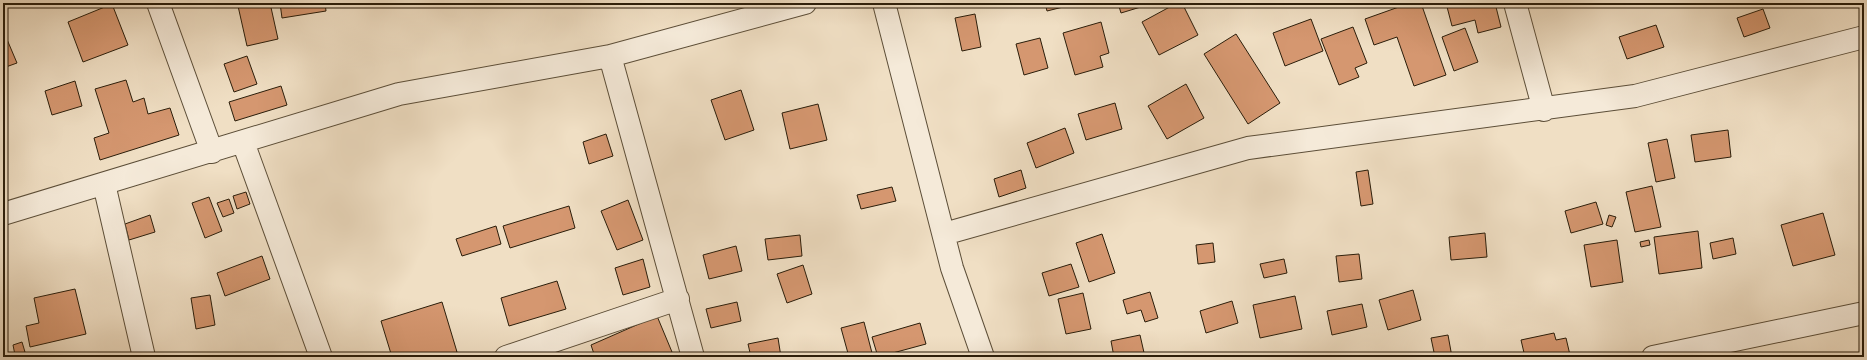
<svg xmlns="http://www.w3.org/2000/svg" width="1867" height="360" viewBox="0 0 1867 360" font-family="Cardo,serif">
<rect width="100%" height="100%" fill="#f0dfc4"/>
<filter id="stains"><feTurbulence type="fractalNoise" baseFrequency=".005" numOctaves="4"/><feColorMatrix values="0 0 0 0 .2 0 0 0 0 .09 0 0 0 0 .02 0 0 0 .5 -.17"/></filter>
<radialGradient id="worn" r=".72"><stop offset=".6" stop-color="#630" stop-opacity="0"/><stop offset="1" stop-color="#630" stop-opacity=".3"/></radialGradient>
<path fill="#d59770" stroke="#2a1d0a" d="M 250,3 L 270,3 L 278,39 L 247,46 L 238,6 Z
M 280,3 L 325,3 L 326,11 L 282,18 Z
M 1045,3 L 1079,3 L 1047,11 Z
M 1118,3 L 1143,3 L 1144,6 L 1121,13 Z
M 1177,3 L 1182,3 L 1198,35 L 1159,55 L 1142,22 Z
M 1410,3 L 1421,3 L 1446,75 L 1414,86 L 1397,37 L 1374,45 L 1365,19 Z
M 1446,3 L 1495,3 L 1501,27 L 1478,33 L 1475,20 L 1452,26 Z
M 112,4 L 128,45 L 83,62 L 68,22 Z
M 1763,9 L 1770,28 L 1744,37 L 1737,18 Z
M 975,14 L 981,47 L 962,51 L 955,18 Z
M 1311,19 L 1323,51 L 1285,66 L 1273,33 Z
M 1101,22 L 1109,53 L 1100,56 L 1103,67 L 1075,75 L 1063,33 Z
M 1656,25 L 1664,47 L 1627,59 L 1619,37 Z
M 1353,27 L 1367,63 L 1355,68 L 1359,77 L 1339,85 L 1321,39 Z
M 1465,28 L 1478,62 L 1454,71 L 1442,37 Z
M 3,30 L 17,63 L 3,68 Z
M 1236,34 L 1280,103 L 1248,124 L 1204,54 Z
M 1040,38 L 1048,68 L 1024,75 L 1016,44 Z
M 247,56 L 257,84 L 234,92 L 224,64 Z
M 126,80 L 133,102 L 144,98 L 148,114 L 170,108 L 179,135 L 100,160 L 94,138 L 109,133 L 95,89 Z
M 75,81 L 82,106 L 52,115 L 45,91 Z
M 1186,84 L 1204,118 L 1167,139 L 1148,106 Z
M 281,86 L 287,105 L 235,121 L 229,102 Z
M 741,90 L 754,130 L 725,140 L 711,100 Z
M 1115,103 L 1122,129 L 1086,140 L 1078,114 Z
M 818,104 L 827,140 L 790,149 L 782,113 Z
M 1065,128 L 1074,153 L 1036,168 L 1027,143 Z
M 1728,130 L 1731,157 L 1695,162 L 1691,135 Z
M 606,134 L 613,156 L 589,164 L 583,142 Z
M 1667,139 L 1675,178 L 1656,182 L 1648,143 Z
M 1021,170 L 1026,188 L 999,197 L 994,179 Z
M 1368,170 L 1373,204 L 1361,206 L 1356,172 Z
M 1652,186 L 1661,227 L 1635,232 L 1626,192 Z
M 892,187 L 896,201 L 861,209 L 857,195 Z
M 246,192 L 250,204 L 237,209 L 233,196 Z
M 209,197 L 222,231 L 205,238 L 192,203 Z
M 229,199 L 234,213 L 223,217 L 217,203 Z
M 628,200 L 643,240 L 617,250 L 601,211 Z
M 1596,202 L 1603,224 L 1571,233 L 1565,211 Z
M 569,206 L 575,228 L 510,248 L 503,226 Z
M 1823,213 L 1835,255 L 1793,266 L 1781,225 Z
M 150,215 L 155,232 L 129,240 L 125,224 Z
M 1609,215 L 1616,217 L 1612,227 L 1606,225 Z
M 496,226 L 501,244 L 462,256 L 456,239 Z
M 1698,231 L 1702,268 L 1659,274 L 1654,237 Z
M 1485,233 L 1487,257 L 1451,260 L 1449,237 Z
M 1102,234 L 1115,273 L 1089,282 L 1076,243 Z
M 800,235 L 802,256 L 768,260 L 765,239 Z
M 1733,238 L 1736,254 L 1713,259 L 1710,243 Z
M 1617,240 L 1623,282 L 1591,287 L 1584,245 Z
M 1649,240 L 1650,245 L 1641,247 L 1640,242 Z
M 1213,243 L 1215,262 L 1198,264 L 1196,245 Z
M 736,246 L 742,271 L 709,279 L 703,255 Z
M 1359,254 L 1362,279 L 1339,282 L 1336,256 Z
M 262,256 L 270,279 L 225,296 L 217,273 Z
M 643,259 L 650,287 L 623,295 L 615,268 Z
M 1284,259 L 1287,273 L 1264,278 L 1260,264 Z
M 1071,264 L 1079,287 L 1049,296 L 1042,273 Z
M 803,265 L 812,294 L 787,303 L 777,274 Z
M 557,281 L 566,309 L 509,326 L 501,298 Z
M 75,289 L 86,334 L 30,347 L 26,326 L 39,323 L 34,298 Z
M 1413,290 L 1421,320 L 1388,330 L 1379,300 Z
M 1150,292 L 1158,318 L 1145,322 L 1141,310 L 1127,314 L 1123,300 Z
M 1083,293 L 1091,329 L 1066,334 L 1058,299 Z
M 210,295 L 215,325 L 196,329 L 191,298 Z
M 1295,296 L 1302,329 L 1260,338 L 1253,305 Z
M 1232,301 L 1238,323 L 1206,333 L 1200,311 Z
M 442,302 L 457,352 L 442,357 L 392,357 L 381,321 Z
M 737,302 L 741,321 L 711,328 L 706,309 Z
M 1362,304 L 1367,327 L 1332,335 L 1327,311 Z
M 657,316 L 672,352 L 661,357 L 595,357 L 591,345 Z
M 864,322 L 872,353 L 858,357 L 849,357 L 841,328 Z
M 920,323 L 926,344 L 878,357 L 872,337 Z
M 1554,333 L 1556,340 L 1566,338 L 1570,355 L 1561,357 L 1525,357 L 1521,340 Z
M 1140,335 L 1145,357 L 1114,357 L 1111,341 Z
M 1448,335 L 1452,357 L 1435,357 L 1431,338 Z
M 778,338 L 781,357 L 751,357 L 748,344 Z
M 22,342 L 25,352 L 15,355 L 13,345 Z
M 1105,353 L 1106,357 L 1083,357 Z"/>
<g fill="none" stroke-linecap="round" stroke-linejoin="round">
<defs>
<path id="minor" d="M 158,3 L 212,152
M 884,3 L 952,268 L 983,357
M 1515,3 L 1544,110
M 610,56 L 693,357
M 243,142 L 321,357
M 104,184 L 144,357
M 3,214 L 399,94 L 610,56 L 805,3
M 944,234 L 1248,148 L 1635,96 L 1864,37
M 506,357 L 678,299
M 1653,357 L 1864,313"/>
</defs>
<use href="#minor" stroke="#5c4e38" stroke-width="24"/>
<use href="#minor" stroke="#f5ead9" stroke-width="22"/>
</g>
<rect width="1867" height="360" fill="none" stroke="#f0dfc4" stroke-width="16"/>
<rect x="4" y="4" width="1859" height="352" fill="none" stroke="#2a1d0a" stroke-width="2"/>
<rect x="8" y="8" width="1851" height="344" fill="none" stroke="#2a1d0a"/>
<rect width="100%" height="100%" filter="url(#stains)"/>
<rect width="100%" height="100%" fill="url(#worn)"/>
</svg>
